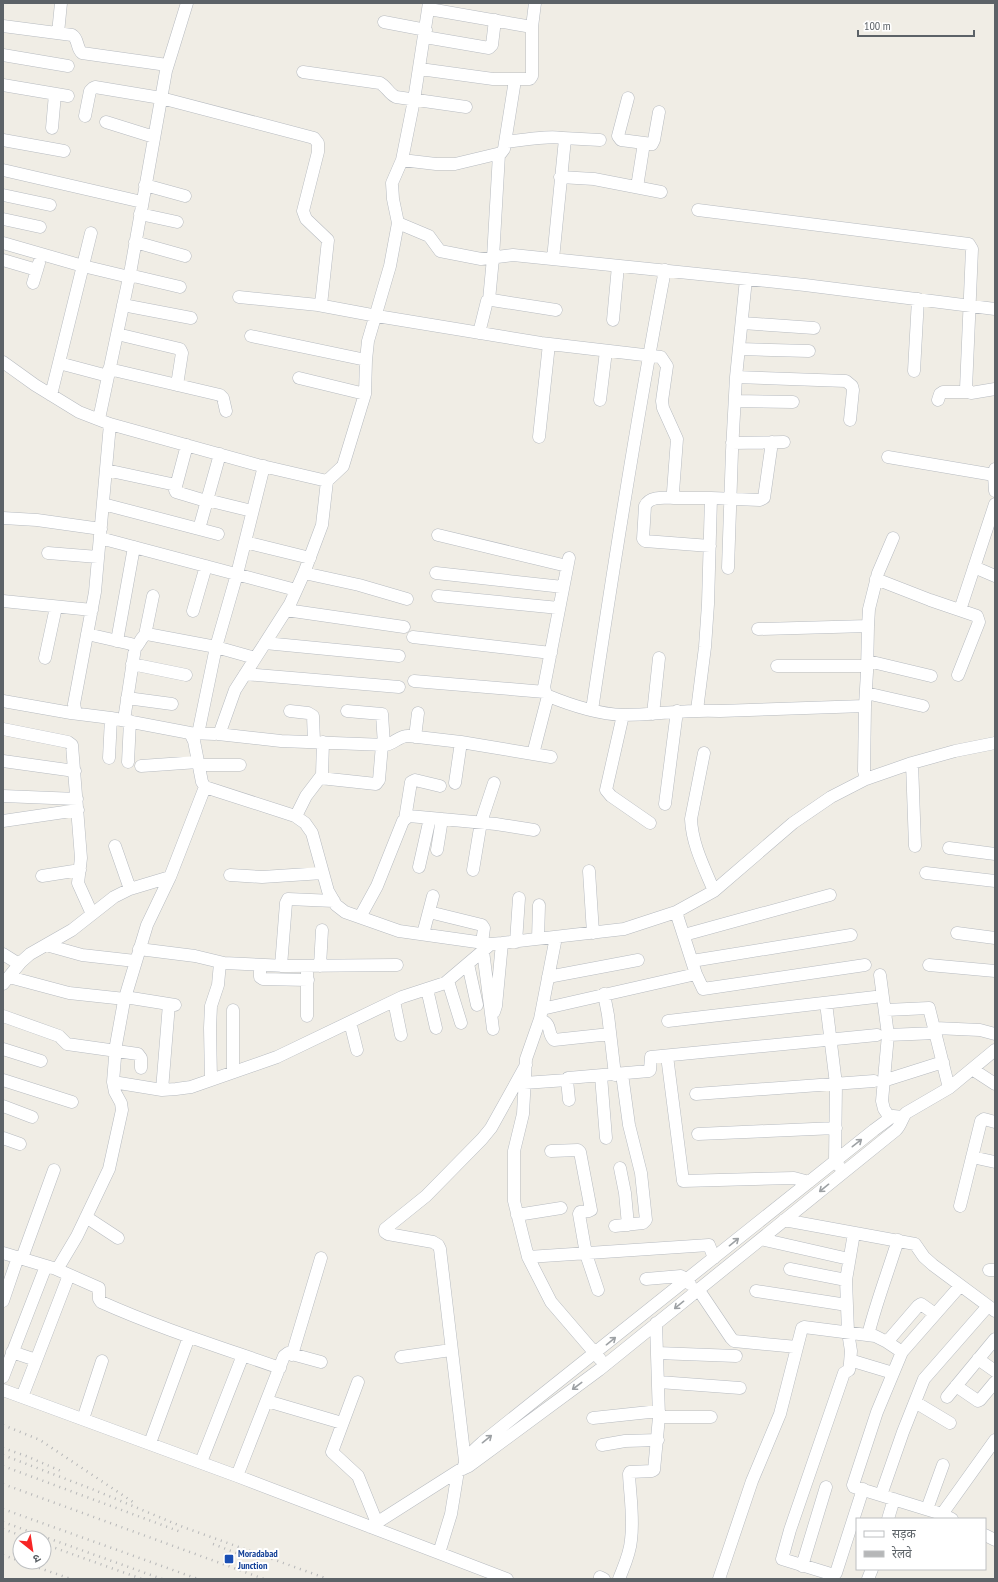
<svg xmlns="http://www.w3.org/2000/svg" width="998" height="1582" viewBox="0 0 998 1582" font-family="'PT Sans Narrow','Noto Sans Devanagari',sans-serif">
<rect width="100%" height="100%" fill="#f0ede5"/>
<g fill="none" stroke-linecap="round" stroke-linejoin="round">
<defs>
<path id="minor" d="M 429,9 L 532,27
M 384,22 L 426,30
M 3,26 L 72,35 C 79,39 76,48 82,53 L 167,65
M 58,33 L 61,3
M 425,37 L 489,48 L 492,45 L 495,20
M 3,55 L 68,66
M 420,69 L 493,79 L 530,79 L 532,76 L 532,27 L 535,3
M 303,72 L 380,83 C 387,87 389,94 396,97 L 466,107
M 3,85 L 68,96
M 628,98 L 618,136 L 621,140 L 652,144 L 654,140 L 659,112
M 85,116 L 90,91 L 93,88 L 95,87 L 161,98 L 314,138 L 318,143 L 318,152 L 303,211 L 306,219 L 328,240 L 321,305
M 106,122 L 154,137
M 52,128 L 55,94
M 563,138 L 600,140
M 3,140 L 64,151
M 505,142 C 517,141 556,134 565,139 L 553,259
M 402,160 L 436,164 L 455,164 L 501,153 L 504,149 L 515,80
M 3,170 L 142,202
M 560,177 L 594,179 L 661,192
M 145,185 L 185,196
M 637,187 L 644,143
M 3,195 L 50,205
M 698,210 L 969,244 L 972,249 L 966,389 L 971,393 L 995,389
M 140,214 L 177,222
M 3,219 L 40,227
M 398,223 L 429,236 L 440,251 L 481,259 L 513,255 L 805,285 L 995,309
M 135,242 L 185,256
M 3,243 L 83,266 L 129,277
M 3,260 L 37,270
M 129,275 L 180,287
M 33,283 L 39,263
M 239,297 L 318,305 L 377,316 L 541,343 L 661,357 L 667,366 L 662,401 L 663,408 L 677,439 L 673,492 L 676,498 L 711,498 L 760,500 L 764,498 L 772,442
M 489,300 L 493,258 L 499,154
M 123,305 L 191,318
M 613,320 L 618,266
M 742,323 L 814,328
M 479,333 L 487,301 L 492,300 L 556,310
M 117,334 L 180,349 L 182,353 L 177,385
M 251,336 L 366,360
M 740,349 L 809,351
M 3,362 L 35,385 L 79,412 L 110,424 L 258,465 L 327,481 L 322,525 L 304,573 L 290,604 L 235,690 L 220,732 L 215,734 L 190,733
M 59,363 L 108,376
M 109,369 L 220,395 L 223,398 L 226,411
M 914,371 L 918,299
M 736,377 L 846,381 L 852,386 L 853,390 L 850,420
M 299,378 L 365,394
M 51,395 L 91,233
M 600,400 L 606,351
M 938,400 L 940,394 L 943,392 L 969,392
M 735,401 L 793,402
M 99,419 L 131,268 L 166,71 L 187,3
M 110,424 L 95,592 L 74,704 L 75,709 L 71,713 L 111,718 L 190,733 L 194,741 L 202,782 L 205,787 L 295,816 L 305,823 L 312,833 L 328,891 L 336,905 L 345,912 L 399,931 L 491,944 L 502,943 L 624,929 L 676,912 L 714,891 L 793,823 L 831,797 L 866,779 L 912,763 L 955,751 L 995,743
M 539,437 L 549,344
M 732,443 L 784,442
M 187,445 L 175,490 L 176,492 L 206,501
M 888,457 L 994,475
M 995,469 L 994,475 L 995,491
M 106,470 L 176,485
M 327,481 L 343,466 L 365,394 L 366,360 L 368,341 L 390,266 L 398,223 L 393,199 L 392,183 L 402,160 L 414,100 L 429,3
M 676,498 C 666,498 650,495 645,506 L 643,539 L 645,541 L 710,546
M 207,500 L 252,511
M 103,504 L 218,534
M 3,518 L 37,520 L 101,529
M 199,529 L 220,454
M 438,535 L 567,566
M 100,538 L 296,590
M 245,542 L 310,558
M 48,553 L 98,557
M 569,558 L 544,687 L 546,695 C 570,705 597,714 623,715 C 655,715 687,709 720,711 L 865,706
M 974,567 L 995,576
M 728,568 L 732,451 L 736,377 L 746,279
M 304,573 L 359,585 L 407,599
M 436,573 L 563,587
M 876,579 L 930,600 L 977,616 L 979,622 L 958,675
M 438,596 L 559,608
M 3,601 L 92,610
M 286,610 L 404,627
M 960,610 L 995,504
M 193,611 L 206,566
M 758,629 L 868,626
M 87,634 L 131,644 L 135,648 L 124,720
M 145,635 L 153,596
M 413,637 L 551,653
M 117,641 L 134,547
M 265,643 L 399,656
M 135,648 C 140,644 141,636 147,634 L 216,647 L 255,658
M 45,658 L 56,607
M 868,661 L 931,676
M 132,664 L 186,675
M 777,666 L 868,666
M 245,674 L 399,687
M 414,681 L 545,692
M 866,693 L 923,706
M 127,698 L 172,704
M 3,701 L 71,713
M 592,710 C 614,563 637,416 665,270
M 697,710 L 705,647 L 708,604 L 711,498
M 290,711 L 308,713 L 313,716 L 314,742
M 347,711 L 382,714 L 384,745
M 653,714 L 659,658
M 623,715 L 606,790 L 611,796 L 650,823
M 3,729 L 68,742 L 72,745 L 81,858 L 78,883 L 92,914
M 198,734 L 216,647 L 237,574 L 264,466
M 218,734 L 281,741 L 386,745 C 395,743 400,735 409,736 L 461,742 L 551,757
M 415,737 L 418,713
M 704,753 L 691,819 C 692,844 704,867 714,891
M 533,754 L 548,696
M 109,758 L 111,718
M 3,761 L 75,771
M 128,762 L 130,721
M 912,763 L 915,846
M 199,765 L 240,765
M 141,766 L 198,762
M 320,778 L 376,784 L 379,780 L 382,745
M 866,779 L 864,771 L 865,706 L 867,672 L 868,626 L 869,609 L 878,573 L 893,538
M 455,783 L 461,742
M 3,796 L 77,799
M 665,804 L 677,711
M 296,816 L 306,796 L 322,775 L 323,742
M 405,819 L 411,782 L 415,780 L 440,786
M 3,821 L 78,810
M 115,846 L 130,889
M 949,848 L 995,854
M 437,850 L 442,819
M 419,867 L 430,818
M 473,870 L 481,822 L 494,783
M 589,871 L 593,933
M 926,873 L 995,881
M 230,875 L 262,877 L 323,873
M 42,876 L 80,870
M 429,912 L 482,925 L 484,928 L 482,943
M 676,912 L 696,974 L 703,989 L 865,965
M 360,917 L 377,886 L 403,821 L 409,816 L 496,824 L 534,830
M 957,933 L 995,938
M 423,934 L 433,896
M 684,935 L 830,895
M 556,937 L 540,1019 L 526,1059 L 523,1114 L 514,1151 L 514,1201 L 528,1257 L 551,1302 L 600,1359
M 538,939 L 539,905
M 516,942 L 519,898
M 46,945 L 82,955 L 135,961
M 139,949 L 195,956 L 224,963 L 287,966 L 397,965
M 483,951 L 493,1029
M 3,954 L 19,964
M 692,961 L 851,935
M 468,964 L 477,1005
M 260,965 L 260,977 L 263,979 L 308,980
M 929,965 L 995,971
M 281,966 L 286,903 L 288,899 L 334,901
M 320,966 L 322,930
M 880,975 L 888,1035 L 882,1101 L 884,1109 L 890,1118
M 9,977 L 69,993 L 125,999
M 548,977 L 638,960
M 448,981 L 461,1023
M 3,984 L 21,962 L 30,954 L 72,930 L 114,897 L 130,889 L 170,877
M 427,989 L 436,1028
M 604,994 L 608,1015 L 615,1075
M 125,997 L 175,1005
M 394,1001 L 401,1035
M 826,1003 L 836,1084 L 835,1161 L 839,1166
M 542,1009 L 696,974
M 886,1010 L 929,1008 L 949,1088
M 494,1012 L 496,1006 L 502,943
M 3,1016 L 59,1036 L 67,1044 L 138,1054 L 141,1058 L 141,1068
M 307,1016 L 307,973
M 540,1019 C 554,1026 546,1032 554,1040 L 610,1034
M 668,1021 L 875,997
M 350,1022 L 357,1050
M 935,1028 L 980,1030 L 995,1034
M 888,1035 L 936,1033
M 3,1049 L 41,1061
M 667,1056 L 683,1181 L 794,1178 L 809,1182
M 972,1069 L 995,1084
M 233,1072 L 233,1010
M 601,1076 L 606,1138
M 3,1080 L 72,1102
M 211,1080 L 210,1028 L 211,1006 L 218,985 L 220,963
M 883,1081 L 943,1062
M 113,1082 L 162,1090 L 176,1089 L 191,1087 L 277,1057 L 402,997 L 445,983 L 491,944
M 524,1083 L 567,1080
M 162,1090 L 169,1004
M 696,1094 L 874,1081
M 569,1100 L 567,1080 L 568,1078 L 649,1071 L 650,1070 L 651,1057 L 877,1035
M 3,1106 L 32,1117
M 698,1134 L 836,1128
M 3,1138 L 20,1144
M 551,1151 L 578,1150 L 580,1152 L 591,1210 L 589,1211 L 580,1212 L 579,1214 L 586,1254 L 598,1290
M 972,1157 L 995,1162
M 620,1168 L 625,1193 L 628,1225
M 960,1206 L 981,1121 L 984,1119 L 995,1122
M 517,1215 L 561,1208
M 86,1217 L 118,1238
M 784,1220 L 915,1244 L 924,1257 L 933,1265 L 995,1311
M 615,1226 L 643,1223 L 646,1220 L 641,1173 L 629,1125 L 622,1074
M 761,1239 L 849,1259
M 3,1253 L 53,1268 L 58,1268 L 77,1236 L 109,1169 L 122,1110 L 121,1103 L 115,1092 L 113,1082 L 116,1045 L 124,1001 L 147,925 L 170,877 L 205,787
M 528,1257 L 709,1245 L 714,1258
M 22,1258 L 54,1170
M 56,1269 L 99,1288 L 99,1299 L 101,1302 C 159,1328 220,1347 280,1368
M 790,1269 L 846,1280
M 989,1270 L 995,1270
M 646,1279 L 681,1276 L 690,1284
M 698,1289 L 731,1338 L 734,1341 L 797,1347
M 756,1291 L 847,1305
M 3,1301 L 18,1257
M 868,1335 C 876,1303 888,1272 898,1240
M 887,1342 L 918,1306 L 921,1304 L 935,1314
M 12,1352 L 36,1360
M 657,1353 L 736,1356
M 292,1355 L 321,1258
M 401,1357 L 451,1350
M 978,1359 L 995,1371
M 850,1363 L 851,1351 L 848,1332 L 846,1280 L 854,1233
M 3,1377 L 46,1266
M 358,1382 L 332,1452 L 358,1476 L 377,1523
M 659,1382 L 740,1388
M 956,1386 L 978,1401 L 980,1400 L 995,1382
M 3,1390 L 237,1476 L 507,1579
M 22,1397 L 69,1275
M 947,1397 L 995,1339
M 267,1401 L 342,1423
M 915,1402 L 950,1423
M 659,1417 L 711,1417
M 593,1418 L 659,1411
M 83,1419 L 102,1361
M 150,1443 L 189,1337
M 602,1445 L 625,1441 L 658,1440
M 465,1461 L 440,1249 L 438,1245 L 433,1242 L 388,1234 L 385,1232 L 385,1229 L 426,1196 L 482,1139 L 491,1128 L 526,1065
M 201,1462 L 243,1355
M 463,1469 C 466,1456 475,1449 484,1441 L 874,1130 L 893,1116 L 903,1117
M 237,1476 L 284,1356 L 288,1353 L 321,1362
M 863,1489 L 836,1573 L 834,1575 L 782,1559 L 790,1530 L 844,1373 L 849,1370 L 850,1363 L 853,1361 L 893,1373
M 881,1495 L 903,1432 L 924,1379 L 988,1306
M 927,1509 L 943,1465
M 942,1514 L 995,1440
M 888,1519 L 894,1499
M 952,1519 L 942,1514 L 854,1487 L 853,1485 L 877,1412 L 902,1352 L 960,1286
M 370,1527 L 458,1471 L 469,1466 L 599,1370 L 896,1130 C 901,1125 902,1118 906,1113 L 949,1088 L 995,1050
M 985,1535 L 995,1540
M 439,1553 L 451,1514 L 458,1471
M 802,1566 L 826,1487
M 600,1577 L 604,1579
M 619,1579 C 624,1566 630,1554 631,1540 C 634,1518 630,1496 629,1474 L 630,1472 L 652,1471 L 654,1470 L 659,1417 L 656,1323
M 719,1579 L 752,1481 L 780,1414 L 802,1328 L 804,1327 L 875,1336 L 887,1342 L 902,1352
M 868,1579 L 872,1569"/>
</defs>
<use href="#minor" stroke="#b7bbc0" stroke-width="13"/>
<use href="#minor" stroke="#fff" stroke-width="12"/>
<path stroke="#b6b7b8" stroke-width="2.5" stroke-dasharray="1 5" stroke-linecap="butt" d="M 3,1425 L 40,1440 L 133,1502
M 3,1448 L 26,1456 L 61,1471
M 3,1455 L 92,1489 L 183,1527 L 328,1579
M 3,1466 L 181,1532
M 3,1484 L 264,1579
M 3,1509 L 198,1579
M 3,1522 L 162,1579
M 3,1529 L 28,1538
M 44,1544 L 142,1579
M 213,1544 L 239,1554
M 3,1555 L 20,1561
M 22,1562 L 71,1579"/>
</g>
<defs><path id="oneway-shaft" d="M-6 0H5M1.5-3L5.5 0L1.5 3" fill="none" stroke-width="1.6" stroke-linecap="round" stroke-linejoin="round"/></defs>
<g stroke="#9da1a4">
<use href="#oneway-shaft" transform="translate(857 1143) rotate(-38)"/>
<use href="#oneway-shaft" transform="translate(824 1188) rotate(141)"/>
<use href="#oneway-shaft" transform="translate(734 1242) rotate(-39)"/>
<use href="#oneway-shaft" transform="translate(679 1305) rotate(141)"/>
<use href="#oneway-shaft" transform="translate(611 1341) rotate(-39)"/>
<use href="#oneway-shaft" transform="translate(577 1386) rotate(143)"/>
<use href="#oneway-shaft" transform="translate(487 1439) rotate(-39)"/>
</g>
<rect fill="#1a4fb4" stroke="#fff" stroke-width="1.5" x="224" y="1554" width="10" height="10" rx="2"/>
<g text-anchor="middle" dominant-baseline="central" stroke-width="4" stroke-linejoin="round" paint-order="stroke">
<g font-size="10" font-weight="bold" fill="#164399" stroke="#fff" text-anchor="start">
<text x="238" y="1553">Moradabad<tspan x="238" dy="12">Junction</tspan></text>
</g>
</g>
<rect width="998" height="1582" fill="none" stroke="#5c6267" stroke-width="8"/>
<rect x="856" y="1518" width="130" height="52" fill="#ffffff" stroke="#bec0c2"/>
<rect x="864" y="1531" width="20" height="6" fill="#ffffff" stroke="#bec0c2"/>
<text x="892" y="1538" font-size="12" fill="#5c6267">सड़क</text>
<rect x="864" y="1551" width="20" height="6" fill="#b6b7b8" stroke="#bec0c2"/>
<text x="892" y="1558" font-size="12" fill="#5c6267">रेलवे</text>
<g transform="translate(32 1550) rotate(150)"><circle r="19" fill="#ffffff" stroke="#bec0c2"/>
<path d="M0-3L7 15L0 10L-7 15Z" fill="#f62525"/>
<text y="-6" font-size="11" font-weight="bold" text-anchor="middle" fill="#5c6267">उ</text>
</g>
<path d="M858 30v6h116v-6" fill="none" stroke="#5c6267" stroke-width="2"/>
<text x="864" y="30" font-size="12" fill="#5c6267" stroke="#ffffff" stroke-width="3" paint-order="stroke">100 m</text>
</svg>
